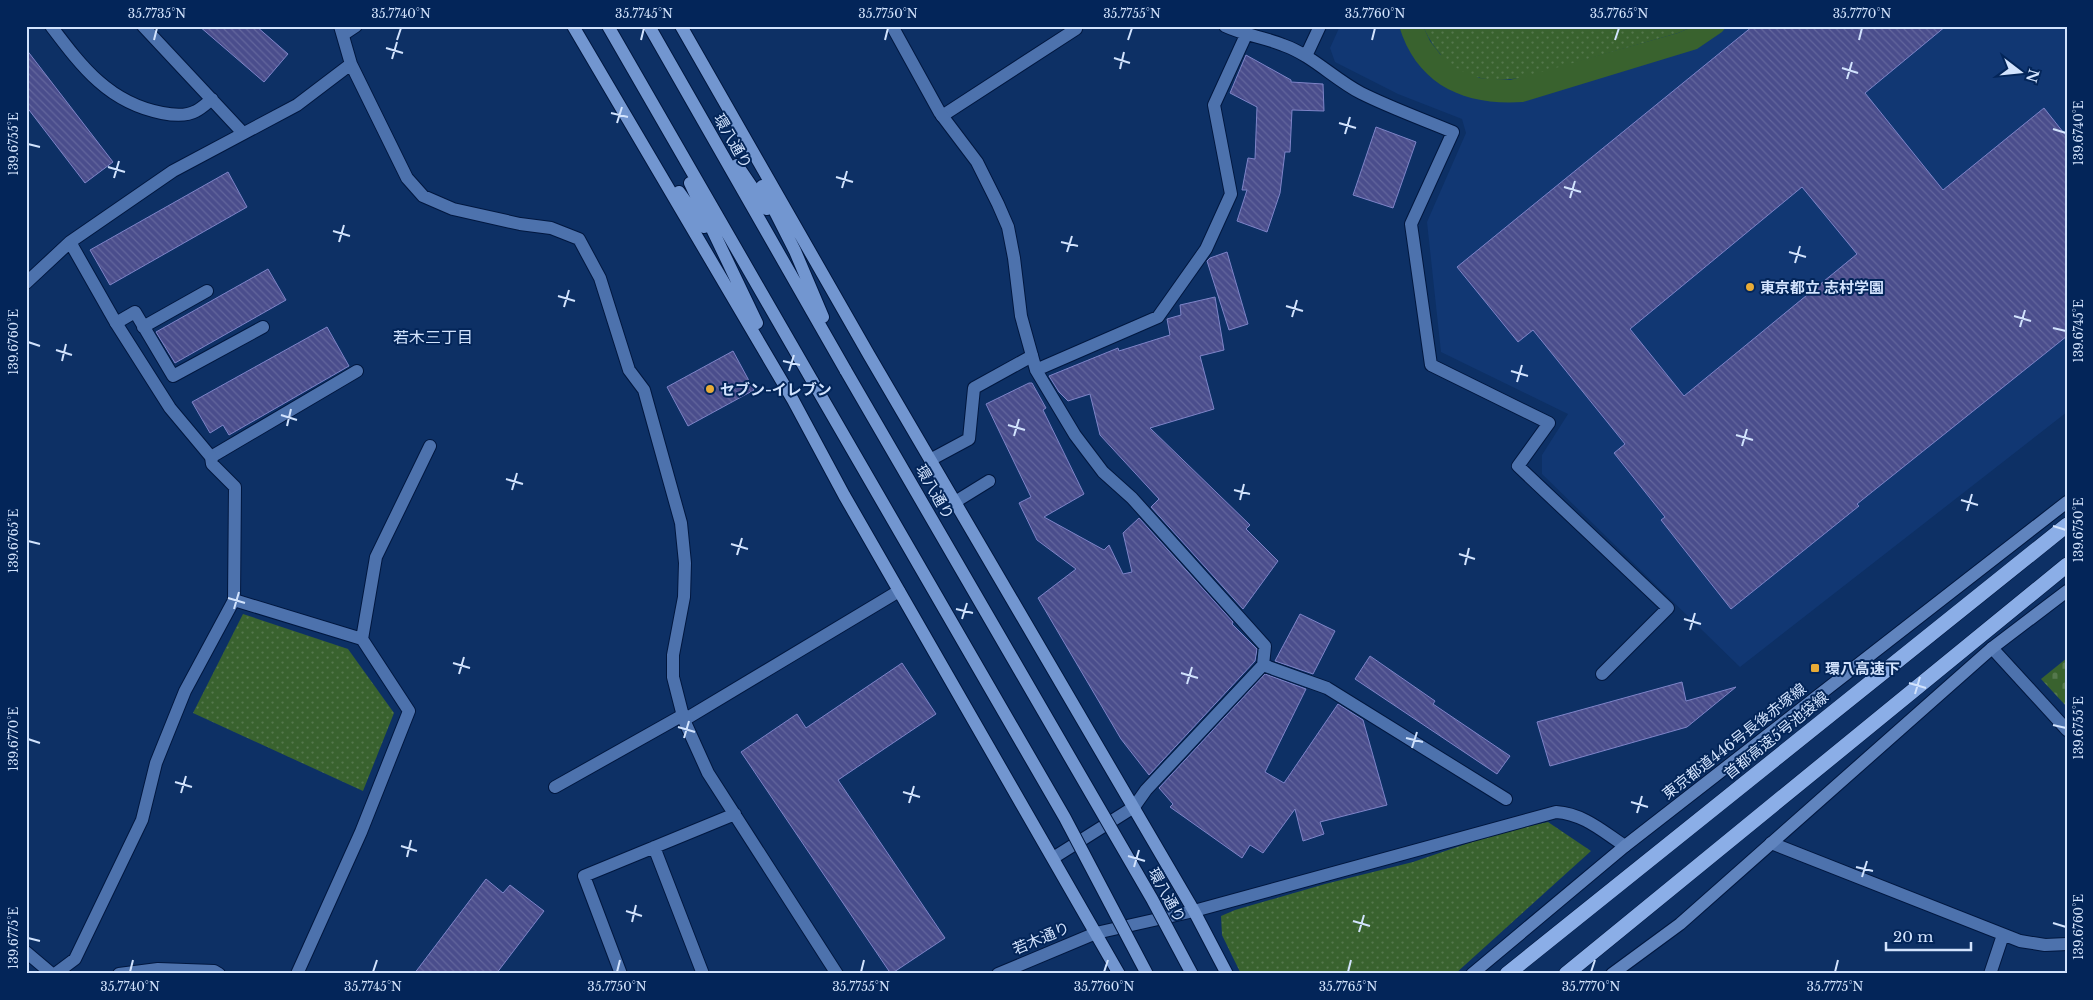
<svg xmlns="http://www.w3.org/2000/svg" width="2093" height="1000" viewBox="0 0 2093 1000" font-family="'Libre Baskerville','Noto Sans JP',serif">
<defs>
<pattern id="cemetery-stones" width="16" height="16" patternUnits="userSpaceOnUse" patternTransform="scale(1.25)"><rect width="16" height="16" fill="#39622e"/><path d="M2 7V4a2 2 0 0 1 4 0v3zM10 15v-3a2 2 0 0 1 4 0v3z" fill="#55784d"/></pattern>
<pattern id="park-dots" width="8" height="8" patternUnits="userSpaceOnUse" patternTransform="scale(1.25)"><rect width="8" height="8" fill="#39622e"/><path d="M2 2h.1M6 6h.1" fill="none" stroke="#55784d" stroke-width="1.8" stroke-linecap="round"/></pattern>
<pattern id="building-back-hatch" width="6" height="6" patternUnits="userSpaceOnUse" patternTransform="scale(1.25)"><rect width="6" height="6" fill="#4a4d8c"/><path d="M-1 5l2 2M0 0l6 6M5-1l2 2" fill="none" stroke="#63669d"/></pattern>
</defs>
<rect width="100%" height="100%" fill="#0d3065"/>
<path fill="#113773" d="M 1340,26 L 2067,26 L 2067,412 L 1740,667 L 1542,474 L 1542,455 L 1568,414 L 1441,352 L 1427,222 L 1466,133 L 1462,119 L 1398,94 L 1335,62 L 1330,48 Z"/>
<path fill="#39622e" d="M 1399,26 L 1423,26 L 1430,41 L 1440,54 L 1479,78 L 1510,80 L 1678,33 L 1694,26 L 1727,26 L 1722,32 L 1697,49 L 1523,102 C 1464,106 1417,85 1399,26 Z"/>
<path fill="url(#cemetery-stones)" d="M 2067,658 L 2067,707 L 2041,679 Z"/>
<path fill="url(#park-dots)" d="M 1423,26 L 1694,26 L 1678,33 L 1524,77 C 1478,87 1442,70 1423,26 Z
M 243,614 L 348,649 L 394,713 L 363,791 L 193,713 Z
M 1548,822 L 1591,851 L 1455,974 L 1241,974 L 1222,935 L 1221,916 L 1235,910 L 1325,884 L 1413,862 L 1498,833 Z"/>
<path fill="url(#building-back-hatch)" stroke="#7e84c8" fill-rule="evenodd" d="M 199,26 L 256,26 L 288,54 L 264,82 Z
M 1753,26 L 1946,26 L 1865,93 L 1943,190 L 2044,108 L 2067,137 L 2067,336 L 1857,504 L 1859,506 L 1731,609 L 1661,520 L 1665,517 L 1614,453 L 1625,444 L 1533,330 L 1518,342 L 1457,267 ZM 1802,187 L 1857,254 L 1684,396 L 1630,329 Z
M 26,49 L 113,162 L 85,183 L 26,106 Z
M 1246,55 L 1291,80 L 1291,82 L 1323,84 L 1324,111 L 1292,110 L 1290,152 L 1285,152 L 1280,193 L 1267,232 L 1237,221 L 1247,190 L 1242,190 L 1248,158 L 1255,159 L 1257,107 L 1230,93 Z
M 1376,127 L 1416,142 L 1393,208 L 1353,195 Z
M 228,172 L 247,207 L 110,285 L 90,250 Z
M 1227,252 L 1248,324 L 1229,330 L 1207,261 L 1210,258 Z
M 268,269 L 286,300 L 175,363 L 156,332 Z
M 1215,297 L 1224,350 L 1200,356 L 1214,409 L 1150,428 L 1250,525 L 1246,529 L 1278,561 L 1243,609 L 1151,507 L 1159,499 L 1100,435 L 1090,394 L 1068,401 L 1059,392 L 1049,376 L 1118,348 L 1119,351 L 1170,335 L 1167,319 L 1181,315 L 1180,305 Z
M 327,327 L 349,366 L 229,435 L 223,425 L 210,433 L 192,402 Z
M 733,351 L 754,390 L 688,426 L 667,387 Z
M 1029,383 L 1032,383 L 1046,408 L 1043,410 L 1084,494 L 1044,517 L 1104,550 L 1109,545 L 1123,574 L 1132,572 L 1123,533 L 1139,518 L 1233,622 L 1232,624 L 1257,649 L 1255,661 L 1149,775 L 1121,739 L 1038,598 L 1076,569 L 1037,540 L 1019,503 L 1031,497 L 986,404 Z
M 1300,614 L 1335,631 L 1313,674 L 1275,661 Z
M 1370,656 L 1435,701 L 1433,704 L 1510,756 L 1497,774 L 1355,679 Z
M 902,663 L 936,714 L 838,780 L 945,938 L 891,974 L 741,752 L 797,714 L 806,728 Z
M 1265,674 L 1306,689 L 1265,772 L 1284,783 L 1338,704 L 1363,720 L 1387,805 L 1320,822 L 1324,834 L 1303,841 L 1295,809 L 1263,853 L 1250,845 L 1242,858 L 1170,807 L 1173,804 L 1159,788 Z
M 1682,682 L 1686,701 L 1736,687 L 1687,727 L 1550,766 L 1537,722 Z
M 486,879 L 503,893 L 510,885 L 544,911 L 496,974 L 414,974 Z"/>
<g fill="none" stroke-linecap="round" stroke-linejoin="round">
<defs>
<path id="service" d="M 51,26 C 82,67 109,103 162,113 C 172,115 187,116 196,111 C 202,108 207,103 212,99
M 143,26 L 243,133
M 344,34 L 356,26
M 942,116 L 1076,29
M 116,323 L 135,312 L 173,376 L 263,327
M 143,327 L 207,291
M 211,457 L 357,371
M 930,460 L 969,439 L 974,388 L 1032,356
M 955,502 L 989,481
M 234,600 L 362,639 L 409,711 L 361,832 L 297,974
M 362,639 L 376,557 L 430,446
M 555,787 L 683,715"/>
<path id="minor" d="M 340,26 L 351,64 L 407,178 L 423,196 L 453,209 L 520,224 L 551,228 L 579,239 L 600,278 L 629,370 L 644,390 L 681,523 L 685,563 L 684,597 L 673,655 L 673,677 L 684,720 L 708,773 L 837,974
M 892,26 L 940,113 L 977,162 L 998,204 L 1008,227 L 1014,258 L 1021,316 L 1036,370 L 1075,435 L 1103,472 L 1132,498 L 1265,646 L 1263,665
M 1225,26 C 1244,35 1264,37 1283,45 C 1312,55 1334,79 1361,93 C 1391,108 1422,119 1453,132 L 1411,224 L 1431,365 L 1549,423 L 1518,466 L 1668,608 L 1602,674
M 1306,56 L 1320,26
M 26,283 L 70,242 L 173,171 L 297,105 L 351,64
M 1036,370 L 1158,317 L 1206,249 L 1231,194 L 1214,105 L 1246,35
M 1992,648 L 2067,730
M 684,720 L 899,591
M 1771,843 L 2020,941 L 2045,945 L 2067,944
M 654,847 L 703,974
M 1053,858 L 1134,807 L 1146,790 L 1263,665 L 1327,688 L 1506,799
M 55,974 L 75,959 L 142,820 L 156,763 L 185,691 L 234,600 L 235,487 L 212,464 L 211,457 L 170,408 L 116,323 L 70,242
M 119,974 L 158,969 L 214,971 L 219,974
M 621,974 L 584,876 L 735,814
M 1990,974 L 2003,935"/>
<path id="tertiary" d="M 26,952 L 52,974
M 998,974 L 1096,933 L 1194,911 L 1556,812 C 1584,814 1602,831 1625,846"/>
<path id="secondary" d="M 1472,974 L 1625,846 L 2067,502
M 1612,974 L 1680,924 L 1992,648 L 2067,591"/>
<path id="primary" d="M 573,26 L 793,400 L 844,495 L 1119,974
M 608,26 L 813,382
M 649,26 L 846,371
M 681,26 L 869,355 L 1194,911 L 1227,974
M 737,165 L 767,209
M 690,183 L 757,323
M 762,186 L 795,251 L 823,317
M 679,192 L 704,227"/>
<path id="motorway" d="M 1507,974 L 2067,525
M 1566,974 L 2067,565"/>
</defs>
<use href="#service" stroke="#01173f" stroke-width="14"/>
<use href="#minor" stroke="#01173f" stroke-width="14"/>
<use href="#tertiary" stroke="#01173f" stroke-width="14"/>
<use href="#secondary" stroke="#01173f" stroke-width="14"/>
<use href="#primary" stroke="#01173f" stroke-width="14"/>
<use href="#motorway" stroke="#01173f" stroke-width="16"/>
<use href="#service" stroke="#4d72ad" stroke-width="12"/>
<use href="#minor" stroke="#4d72ad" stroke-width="12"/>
<use href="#tertiary" stroke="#4d72ad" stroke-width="12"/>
<use href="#secondary" stroke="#6084be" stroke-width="12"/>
<use href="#primary" stroke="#7296d0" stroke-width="12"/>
<use href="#motorway" stroke="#8baee7" stroke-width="15"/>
<defs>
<path id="primary-bridge" d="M 846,371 L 1152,899 L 1192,974
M 813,382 L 1065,818 L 1147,974"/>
</defs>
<use href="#primary-bridge" stroke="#01173f" stroke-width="14" stroke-linecap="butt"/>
<use href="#primary-bridge" stroke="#7296d0" stroke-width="12"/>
</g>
<path fill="none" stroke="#d2e3fd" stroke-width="2" d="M 154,40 L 157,28M 397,40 L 401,28M 641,40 L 644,28M 885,40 L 888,28M 1128,40 L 1132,28M 1372,40 L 1375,28M 1615,40 L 1619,28M 1859,40 L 1862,28M 386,48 L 403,53M 1114,58 L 1130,63M 392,59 L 397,42M 1842,68 L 1858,73M 1120,69 L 1124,52M 1847,79 L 1852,62M 611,113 L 628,117M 617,123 L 622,107M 1339,123 L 1356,128M 2053,129 L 2066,133M 1345,134 L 1350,117M 28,144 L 40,147M 108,167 L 125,172M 836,177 L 853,182M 114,178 L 119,161M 1564,187 L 1581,192M 842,188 L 847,171M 1570,198 L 1575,181M 333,231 L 350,236M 339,242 L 344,225M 1061,242 L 1078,246M 1067,252 L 1072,236M 1789,252 L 1806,257M 1795,263 L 1800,246M 558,296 L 575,301M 1286,306 L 1303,311M 564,307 L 569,290M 2014,316 L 2031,321M 1292,317 L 1297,300M 2020,327 L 2025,310M 2053,328 L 2066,331M 28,342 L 40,346M 56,350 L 72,355M 62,361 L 66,344M 783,361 L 800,365M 789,371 L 794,355M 1511,371 L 1528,376M 1517,382 L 1522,365M 281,415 L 297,420M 1008,425 L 1025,430M 287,426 L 291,409M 1736,435 L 1753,440M 1014,436 L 1019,419M 1742,446 L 1747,429M 506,479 L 523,484M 512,490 L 517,473M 1234,490 L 1250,494M 1240,500 L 1244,484M 1961,500 L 1978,505M 1967,511 L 1972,494M 2053,526 L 2066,530M 28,541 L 40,544M 731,544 L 748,549M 1459,554 L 1475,559M 737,555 L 742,538M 1465,565 L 1469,548M 228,598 L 245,603M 234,609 L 239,592M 956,609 L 973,613M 962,619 L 967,603M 1684,619 L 1701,624M 1690,630 L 1695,613M 453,663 L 470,668M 1181,673 L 1198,678M 459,674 L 464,657M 1909,683 L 1926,688M 1187,684 L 1192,667M 1915,694 L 1920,677M 2053,725 L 2066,728M 678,727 L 695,732M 684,738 L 689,721M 1406,738 L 1423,742M 28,739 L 40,743M 1412,748 L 1417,732M 175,782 L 192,787M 903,792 L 920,797M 181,793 L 186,776M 1631,802 L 1648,807M 909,803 L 914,786M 1637,813 L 1642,796M 401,846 L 417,851M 1128,856 L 1145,861M 407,857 L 411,840M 1134,867 L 1139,850M 1856,867 L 1873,871M 1862,877 L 1867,861M 626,911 L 642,916M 1353,921 L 1370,926M 632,922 L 636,905M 2053,923 L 2066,927M 1359,932 L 1364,915M 28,938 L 40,941M 130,972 L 133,960M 373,972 L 377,960M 617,972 L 620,960M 861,972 L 864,960M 1104,972 L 1108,960M 1348,972 L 1351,960M 1591,972 L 1595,960M 1835,972 L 1838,960"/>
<g fill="#e8ab37" stroke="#032559" stroke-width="2">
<circle cx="1750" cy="287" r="5"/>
<circle cx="710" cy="389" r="5"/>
<rect x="1810" y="663" width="10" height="10" rx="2.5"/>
</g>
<g text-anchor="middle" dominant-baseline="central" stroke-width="4" stroke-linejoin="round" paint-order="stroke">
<g font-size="15" fill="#d2e3fd" stroke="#032559">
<text transform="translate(733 141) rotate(60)">環八通り</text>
<text transform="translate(935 492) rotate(60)">環八通り</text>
<text transform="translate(1776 735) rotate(-39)">首都高速5号池袋線</text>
<text transform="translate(1734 741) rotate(-38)">東京都道446号長後赤塚線</text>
<text transform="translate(1167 895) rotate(61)">環八通り</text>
<text transform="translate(1041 938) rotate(-23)">若木通り</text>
</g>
<g font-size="15" font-weight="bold" fill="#d2e3fd" stroke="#032559" text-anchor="start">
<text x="1760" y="287">東京都立 志村学園</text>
<text x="720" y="389">セブン-イレブン</text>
<text x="1825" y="668">環八高速下</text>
</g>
<g font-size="16" fill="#d2e3fd" stroke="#032559">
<text x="433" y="337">若木三丁目</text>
</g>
</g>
<rect width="2093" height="1000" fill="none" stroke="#032559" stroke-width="55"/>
<g transform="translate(2020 72) rotate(106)" stroke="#032559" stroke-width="4" paint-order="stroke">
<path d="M0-4L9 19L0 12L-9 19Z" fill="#d2e3fd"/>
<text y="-8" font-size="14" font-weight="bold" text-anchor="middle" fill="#d2e3fd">N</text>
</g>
<path d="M1886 942v8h85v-8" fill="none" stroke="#d2e3fd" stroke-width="2.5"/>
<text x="1893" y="942" font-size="15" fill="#d2e3fd" stroke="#032559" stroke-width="4" paint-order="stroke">20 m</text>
<rect x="28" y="28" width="2038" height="944" fill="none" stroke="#d2e3fd" stroke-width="2"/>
<g font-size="12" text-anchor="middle" fill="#d2e3fd">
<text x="157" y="18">35.7735°N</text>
<text x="401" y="18">35.7740°N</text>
<text x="644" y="18">35.7745°N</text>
<text x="888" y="18">35.7750°N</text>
<text x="1132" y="18">35.7755°N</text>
<text x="1375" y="18">35.7760°N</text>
<text x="1619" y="18">35.7765°N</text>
<text x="1862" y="18">35.7770°N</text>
<text transform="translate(2079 133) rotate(-90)" y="4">139.6740°E</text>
<text transform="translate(14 144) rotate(-90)" y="4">139.6755°E</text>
<text transform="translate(2079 331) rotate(-90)" y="4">139.6745°E</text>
<text transform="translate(14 342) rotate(-90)" y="4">139.6760°E</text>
<text transform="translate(2079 530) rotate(-90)" y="4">139.6750°E</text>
<text transform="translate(14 541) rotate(-90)" y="4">139.6765°E</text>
<text transform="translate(2079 728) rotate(-90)" y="4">139.6755°E</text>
<text transform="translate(14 739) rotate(-90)" y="4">139.6770°E</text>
<text transform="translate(2079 927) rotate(-90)" y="4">139.6760°E</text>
<text transform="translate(14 938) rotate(-90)" y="4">139.6775°E</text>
<text x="130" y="991">35.7740°N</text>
<text x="373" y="991">35.7745°N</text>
<text x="617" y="991">35.7750°N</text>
<text x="861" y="991">35.7755°N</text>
<text x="1104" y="991">35.7760°N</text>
<text x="1348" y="991">35.7765°N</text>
<text x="1591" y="991">35.7770°N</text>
<text x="1835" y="991">35.7775°N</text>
</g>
</svg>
